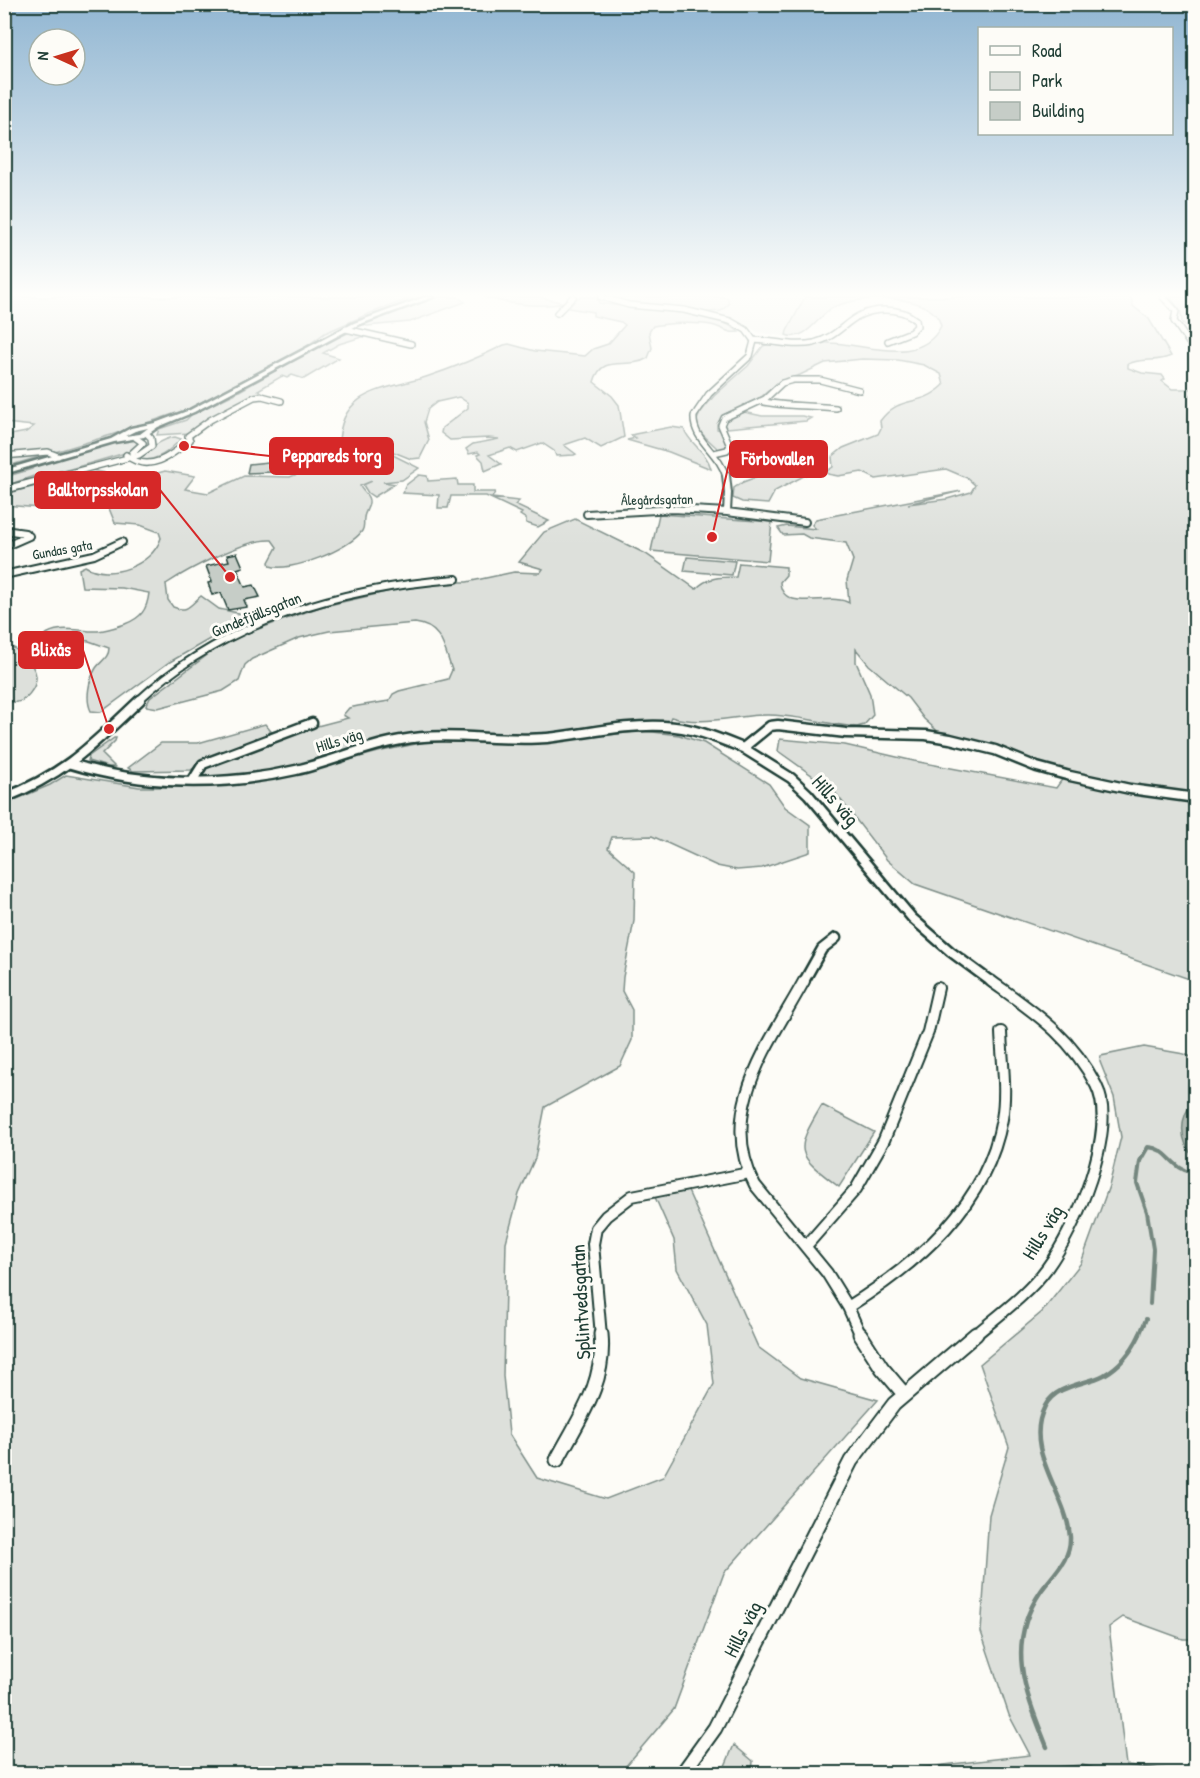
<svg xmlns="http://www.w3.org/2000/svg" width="1200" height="1778" viewBox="0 0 1200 1778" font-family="'Patrick Hand',sans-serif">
<rect width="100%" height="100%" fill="#fdfcf7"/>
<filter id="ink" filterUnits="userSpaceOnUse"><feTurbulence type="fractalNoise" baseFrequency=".0167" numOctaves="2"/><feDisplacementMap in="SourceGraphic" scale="12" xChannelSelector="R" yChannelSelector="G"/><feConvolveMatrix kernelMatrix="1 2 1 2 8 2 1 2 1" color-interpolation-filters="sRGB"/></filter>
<g filter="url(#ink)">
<path fill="#eceee9" d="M 727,297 L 805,297 L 805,300 L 786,335 L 790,337 L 757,332 L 743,322 L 708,312 L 717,312 L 727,307 L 729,303 Z"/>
<path fill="#dde0db" stroke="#7e8e88" stroke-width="1.5" d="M 5,297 L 414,297 L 368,314 L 325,333 L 304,348 L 188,409 L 111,435 L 5,467 L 5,436 L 26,432 L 34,426 L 5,423 Z
M 438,297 L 458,297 L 465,302 L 410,322 L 367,326 L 363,324 Z
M 483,297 L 539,297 L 565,303 C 538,308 509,304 483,297 Z
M 578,297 L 596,297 L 599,303 L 606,304 C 638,309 717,310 739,332 C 727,334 722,327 711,325 C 696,322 668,323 653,326 L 649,332 L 652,348 L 648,358 C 627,371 602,352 594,382 L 612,396 L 619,405 L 624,437 L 601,448 L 585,438 L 564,445 L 576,454 L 574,455 L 556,456 L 554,451 L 542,443 L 517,452 L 510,448 L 489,455 L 501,464 L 485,471 L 483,461 L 477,455 L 480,454 L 478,452 L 469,454 L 466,449 L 473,444 L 499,439 L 489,438 L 450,440 L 441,433 L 442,428 L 468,408 L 468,403 L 459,397 L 437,402 L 428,409 L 424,422 L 429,440 L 420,458 L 411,459 L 384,448 L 379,448 L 419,468 L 402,480 L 383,482 L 395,484 L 374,497 L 368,493 L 363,485 L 372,481 L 360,486 C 362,492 369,494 369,501 C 370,507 364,512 364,518 C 363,524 365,526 362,531 C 350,549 290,573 270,566 L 269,562 L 277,547 L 272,540 C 247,538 187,570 166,584 L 168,600 L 173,607 C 188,613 190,605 201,596 L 219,609 L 243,614 L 245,616 L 243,620 L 168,663 L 101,712 L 91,711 C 85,699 89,679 96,668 C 101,661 109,658 109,648 L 89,641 L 44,636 C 57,624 81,632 98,631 C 108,630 116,627 125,624 C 141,618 147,610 149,593 L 122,588 L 82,587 L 79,569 L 85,566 C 109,581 152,566 161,538 L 159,532 L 140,525 L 115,523 L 108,506 L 103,505 L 40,508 L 5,505 L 5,493 L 91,470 L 137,479 L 165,471 L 195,476 L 185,489 L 208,493 L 244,476 L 290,477 L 322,464 L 342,463 L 342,454 L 337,448 L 342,446 L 339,444 C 340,389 385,390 426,377 C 453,368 478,358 504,345 L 509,344 L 535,351 L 585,356 L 593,349 L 608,344 L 625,325 L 621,322 L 593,316 L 593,312 L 568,308 Z
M 621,297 L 727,297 L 729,304 L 721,311 L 708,312 L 632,302 L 621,300 Z
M 805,297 L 1131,297 L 1133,306 L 1149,319 L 1171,356 C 1157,363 1142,357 1128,364 L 1128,368 L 1142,373 L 1162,375 L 1165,379 L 1162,381 L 1172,389 L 1195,389 L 1195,392 L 1191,395 L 1196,401 L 1195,981 L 915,884 L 887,860 L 834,791 L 778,751 L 780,739 L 845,745 L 914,761 L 1056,788 L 1066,774 L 942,735 L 924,719 L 908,698 L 869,665 L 856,649 L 856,662 L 870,694 L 873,715 L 864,725 L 857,727 C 832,725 808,718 783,716 C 745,711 707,728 671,717 L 668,723 L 523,736 L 439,732 L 286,769 L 222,777 L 204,775 L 204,770 L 214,764 L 302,730 L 348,718 L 343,715 L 349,708 L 358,706 L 389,701 L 393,694 L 399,691 L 448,679 L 452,670 C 444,648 442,626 415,623 L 329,631 L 299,638 L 252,659 L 245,665 L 239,681 L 223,691 L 158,708 L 146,706 L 150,698 L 214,650 L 244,634 L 320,607 L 430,582 L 467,582 L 514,572 L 540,573 L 543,569 L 519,562 L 544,532 L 575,519 L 646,554 L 696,589 C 707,577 720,577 736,577 L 739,563 L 786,567 L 786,575 L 780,582 C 782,615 832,591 849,603 L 847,580 L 853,560 L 846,543 L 809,538 L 802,534 L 783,535 L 778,528 L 787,526 L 816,529 L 812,525 L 816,519 L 961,491 L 908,504 L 947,499 L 971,492 L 975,485 L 967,478 L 946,469 L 876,479 L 862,472 L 838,476 L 828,474 L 827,471 L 833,467 L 832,457 L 843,448 L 878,434 L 881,428 L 880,421 C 901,393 919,409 944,385 L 941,374 L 924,365 L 898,360 L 862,359 L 825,363 L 800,375 L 780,381 L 761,397 L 723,415 L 717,424 L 717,429 L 720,430 L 725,437 L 726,448 L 718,449 L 699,431 L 697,420 L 700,413 L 714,396 L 748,366 L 763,346 C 776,341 792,345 805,345 C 813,346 821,342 829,343 C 864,343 920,368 941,326 C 935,291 854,295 832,308 C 818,317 804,343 786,335 L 787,331 Z
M 1170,297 L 1195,297 L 1195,333 L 1182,323 L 1181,312 Z
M 348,333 L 365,336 L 339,344 L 323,353 L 339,358 L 304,379 L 292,375 L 287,378 L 282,376 L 258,390 L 262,392 L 190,433 L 157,435 L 159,429 L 186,420 L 192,414 L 234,394 L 327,342 Z
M 744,412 L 762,416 L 802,416 L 811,418 L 806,421 L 727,428 L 724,425 L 725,420 Z
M 671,427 L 684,429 C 690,445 707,451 711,469 L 669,452 L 627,440 L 636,438 L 631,435 L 635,434 Z
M 175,437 L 181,439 C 168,452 158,461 140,460 C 142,451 165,438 175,437 Z
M 121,439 L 133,439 L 141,443 L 135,449 L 125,453 L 60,472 L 42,473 L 5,486 L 5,477 L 32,469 L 34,466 Z
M 419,475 L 427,476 L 428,481 L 457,479 L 458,485 L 473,485 L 473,492 L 495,492 L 492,498 L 519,501 L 515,505 L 549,521 L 538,527 L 526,523 L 526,519 L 520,515 L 522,513 L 486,496 L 451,496 L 448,508 L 438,508 L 439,495 L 402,493 L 406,485 Z
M 797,475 L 804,476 L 775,491 L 768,504 L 742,502 L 733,498 L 734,488 L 743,482 L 759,476 Z
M 659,514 L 772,522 L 768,561 L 651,551 Z
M 687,557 L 735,561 L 732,575 L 684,571 Z
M 5,645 C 16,646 35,664 36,676 C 37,687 25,704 13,702 C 10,702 7,700 5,699 Z
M 265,724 L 274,735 L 204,760 L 191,770 L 133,771 L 128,768 L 161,743 L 198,743 Z
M 644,731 L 679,735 L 704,743 L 769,784 L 785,807 L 810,825 L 810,852 L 762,868 L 737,870 L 717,866 L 652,836 L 612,837 L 608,848 L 635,872 L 634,921 L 623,977 L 622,991 L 632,1010 L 632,1040 L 620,1066 L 545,1107 L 535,1158 L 519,1194 L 506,1242 L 503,1376 L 509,1434 L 537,1478 L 606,1499 L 663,1477 L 714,1384 L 707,1325 L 677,1269 L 674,1240 L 655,1197 L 688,1191 L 758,1347 L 800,1378 L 878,1400 L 724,1573 L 674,1709 L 620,1773 L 5,1774 L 5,804 L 50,785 L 66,775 L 139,787 L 205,787 L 293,775 L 382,751 L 430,741 L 528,744 Z
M 114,738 L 116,738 L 115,741 L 102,754 L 115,767 L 108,767 L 88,761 L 89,756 Z
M 1144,1047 L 1184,1054 L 1196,1059 L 1195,1639 L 1183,1639 L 1123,1617 L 1109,1627 L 1126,1765 L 1195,1773 L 904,1774 L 910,1769 L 1030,1755 L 1009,1715 L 981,1632 L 989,1515 L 1009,1447 L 980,1364 L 1042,1312 L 1081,1263 L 1109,1186 L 1121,1137 L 1114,1097 L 1100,1062 L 1101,1056 Z
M 822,1105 L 874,1132 L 839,1187 C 796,1154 793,1153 822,1105 Z
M 734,1745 L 753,1761 L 752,1773 L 722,1773 Z"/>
<path fill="#aeb8b1" stroke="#75877f" stroke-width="1.5" d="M 1195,1100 L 1195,1159 C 1179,1141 1178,1117 1195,1100 Z
M 1082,1765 L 1115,1773 L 1031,1773 L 1057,1767 Z"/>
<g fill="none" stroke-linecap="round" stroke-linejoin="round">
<path stroke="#75877f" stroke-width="4" d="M 1150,1304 L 1153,1249 L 1147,1212 L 1137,1183 L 1140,1161 L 1148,1147 C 1168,1148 1172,1169 1191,1172
M 1139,1336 L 1146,1319"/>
<path stroke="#75877f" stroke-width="4.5" d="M 1047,1747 C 1026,1694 1004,1645 1041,1591 C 1053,1574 1071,1560 1070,1537 C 1067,1493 1022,1451 1045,1406 C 1057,1384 1085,1385 1104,1375 C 1120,1366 1132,1351 1140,1334"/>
</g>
<path fill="#c6cdc7" stroke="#1f3d34" stroke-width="1.5" d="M 297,459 L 297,471 L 247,473 L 249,464 Z
M 237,553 L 243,567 L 237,569 L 245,587 L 254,585 L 260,597 L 244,600 L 247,607 L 228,610 L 221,593 L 212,595 L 208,583 L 212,582 L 206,566 L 229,561 L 227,555 Z"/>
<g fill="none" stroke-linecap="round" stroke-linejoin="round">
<defs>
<path id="minor-far4" d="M 601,297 L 629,305 L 684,310 L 730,321 L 746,330 L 754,341 L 750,356 L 709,394 L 694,416 C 692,440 720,453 726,477
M 1163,297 L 1176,311 L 1174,321 L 1196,353
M 557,313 L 573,297
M 346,329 L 411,344
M 753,340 C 773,341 794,347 814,343 C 845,335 848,310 885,310 C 897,310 907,312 916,320 L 917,326 L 911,332 L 888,341
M 760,401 C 784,407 811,405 836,408
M 132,453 L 143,443 L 136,438
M 714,453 L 727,450 L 730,446 L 721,425 L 724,418 L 765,399 L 782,383 L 793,380 L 820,380 L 859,390
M 126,455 C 149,474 171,456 190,440 L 188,436 L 210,420 L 254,397 L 262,396 L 281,401
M 4,456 L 48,452 L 58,456
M 55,477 L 139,455 L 152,446 L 151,438 L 147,434"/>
<path id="minor-far3" d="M 726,475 L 728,493 L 727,512
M 4,490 L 61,475
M 587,514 L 673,509 L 727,512 L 805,522
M 4,530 L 25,533 L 29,536 L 4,547
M 4,575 L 94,555 L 122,542
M 138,701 C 223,621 342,588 456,579"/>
<path id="minor-far2" d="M 743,748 L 791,778 L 808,794 L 912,918 L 951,952 L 993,983
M 71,764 C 143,786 222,787 296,770 C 332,762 365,746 401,740 C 449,731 498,742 547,738 C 586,734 625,724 664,726 C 692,727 718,738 743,748 L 770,726 L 778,725 L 846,733 L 926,735 L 950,739 L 995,750 L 1037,767 L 1070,776 L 1130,789 L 1196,798
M 193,780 L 203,764 L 312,723
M 4,798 C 67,773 92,745 140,700
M 803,983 L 822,949 L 836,938"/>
<path id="minor-far1" d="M 804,981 C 769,1045 716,1111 755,1185 L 827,1273 L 848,1307 L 861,1336
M 807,1245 L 856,1189 L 884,1140 L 928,1032 L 938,988
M 848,1307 C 918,1263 987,1205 1002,1119 C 1007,1090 1002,1060 1001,1032
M 601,1336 L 593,1244 L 596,1228 L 606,1216 L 632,1196 L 749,1173
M 974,1336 C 999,1315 1028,1294 1047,1268 C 1075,1230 1119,1130 1096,1085 C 1070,1035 1035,1013 991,981"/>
<path id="minor" d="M 860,1334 L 882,1368 L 904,1394
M 557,1460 C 579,1418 606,1384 601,1334
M 682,1774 L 715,1728 L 851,1461 L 894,1404 L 976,1334"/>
<path id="tertiary" d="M 425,297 L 433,297 L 358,325 L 194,412 L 158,427 L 144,437 L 114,442 L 4,474 L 4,470 L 111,439 L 131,428 L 155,423 L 190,410 L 354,323 ZM 148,428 L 140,434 L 125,436 L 135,431 Z"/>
</defs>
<use href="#minor-far4" stroke="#1f3d34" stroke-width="8"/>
<use href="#minor-far3" stroke="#1f3d34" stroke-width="10"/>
<use href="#minor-far2" stroke="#1f3d34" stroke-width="13"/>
<use href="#minor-far1" stroke="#1f3d34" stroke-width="14"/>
<use href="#minor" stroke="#1f3d34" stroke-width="17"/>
<use href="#tertiary" stroke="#1f3d34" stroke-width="5"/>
<use href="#minor-far4" stroke="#fdfcf7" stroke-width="5"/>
<use href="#minor-far3" stroke="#fdfcf7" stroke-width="6"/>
<use href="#minor-far2" stroke="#fdfcf7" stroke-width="8"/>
<use href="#minor-far1" stroke="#fdfcf7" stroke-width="10"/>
<use href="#minor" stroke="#fdfcf7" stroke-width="13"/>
<use href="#tertiary" fill="#fdfcf7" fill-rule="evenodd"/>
</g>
</g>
<linearGradient id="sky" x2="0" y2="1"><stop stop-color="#91b6d2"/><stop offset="0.54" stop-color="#fefefb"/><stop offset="1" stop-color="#fefefb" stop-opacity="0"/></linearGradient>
<rect width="1200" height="546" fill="url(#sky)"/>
<g text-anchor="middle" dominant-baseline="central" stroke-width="6" stroke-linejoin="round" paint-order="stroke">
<g font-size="14" fill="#1f3d34" stroke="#fdfcf7">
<text transform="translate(657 499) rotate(-1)">Ålegårdsgatan</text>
<text transform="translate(62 549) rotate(-10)">Gundas gata</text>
</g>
<g font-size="16" fill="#1f3d34" stroke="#fdfcf7">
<text transform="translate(256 614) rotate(-22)">Gundefjällsgatan</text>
<text transform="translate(339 740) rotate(-17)">Hills väg</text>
</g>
<g font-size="20" fill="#1f3d34" stroke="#fdfcf7">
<text transform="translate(836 800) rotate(49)">Hills väg</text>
<text transform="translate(1042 1232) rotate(-59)">Hills väg</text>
<text transform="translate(580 1302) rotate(-93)">Splintvedsgatan</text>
<text transform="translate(742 1629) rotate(-63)">Hills väg</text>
</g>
</g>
<path fill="none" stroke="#d62828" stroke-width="2" d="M184 446L270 456M712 537L730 459M230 577L160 490M109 729L83 650"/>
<g fill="#d62828" stroke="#fdfcf7" stroke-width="2">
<circle cx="184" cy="446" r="6"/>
<circle cx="712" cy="537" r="6"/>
<circle cx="230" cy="577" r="6"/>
<circle cx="109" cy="729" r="6"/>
</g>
<g fill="#d62828" stroke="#d62828" stroke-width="2">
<rect x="270" y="438" width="123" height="36" rx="6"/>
<rect x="730" y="441" width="97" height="36" rx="6"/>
<rect x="35" y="472" width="125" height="36" rx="6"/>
<rect x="19" y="632" width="64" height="36" rx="6"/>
</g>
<g font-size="18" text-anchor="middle" font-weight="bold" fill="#fff">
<text x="332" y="462">Peppareds torg</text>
<text x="778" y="465">Förbovallen</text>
<text x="98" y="496">Balltorpsskolan</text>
<text x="51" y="656">Blixås</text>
</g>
<rect width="1200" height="1778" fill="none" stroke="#fdfcf7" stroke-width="24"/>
<rect x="12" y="12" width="1176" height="1754" fill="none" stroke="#1f3d34" stroke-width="2" filter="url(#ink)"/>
<rect x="978" y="27" width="195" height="108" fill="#fdfcf7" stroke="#a4b0a9" stroke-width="1.5"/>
<rect x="990" y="46" width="30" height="9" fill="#fdfcf7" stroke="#a4b0a9" stroke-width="1.5"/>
<text x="1032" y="57" font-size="18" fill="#1f3d34">Road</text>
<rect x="990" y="72" width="30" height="18" fill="#dde0db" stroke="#a4b0a9" stroke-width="1.5"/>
<text x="1032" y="87" font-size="18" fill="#1f3d34">Park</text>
<rect x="990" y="102" width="30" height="18" fill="#c6cdc7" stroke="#a4b0a9" stroke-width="1.5"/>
<text x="1032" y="117" font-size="18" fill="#1f3d34">Building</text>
<g transform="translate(57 57) rotate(274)"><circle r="28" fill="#fdfcf7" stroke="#a4b0a9" stroke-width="1.5"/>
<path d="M0-4.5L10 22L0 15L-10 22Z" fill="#c8321e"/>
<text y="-9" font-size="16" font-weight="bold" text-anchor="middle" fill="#1f3d34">N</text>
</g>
</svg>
